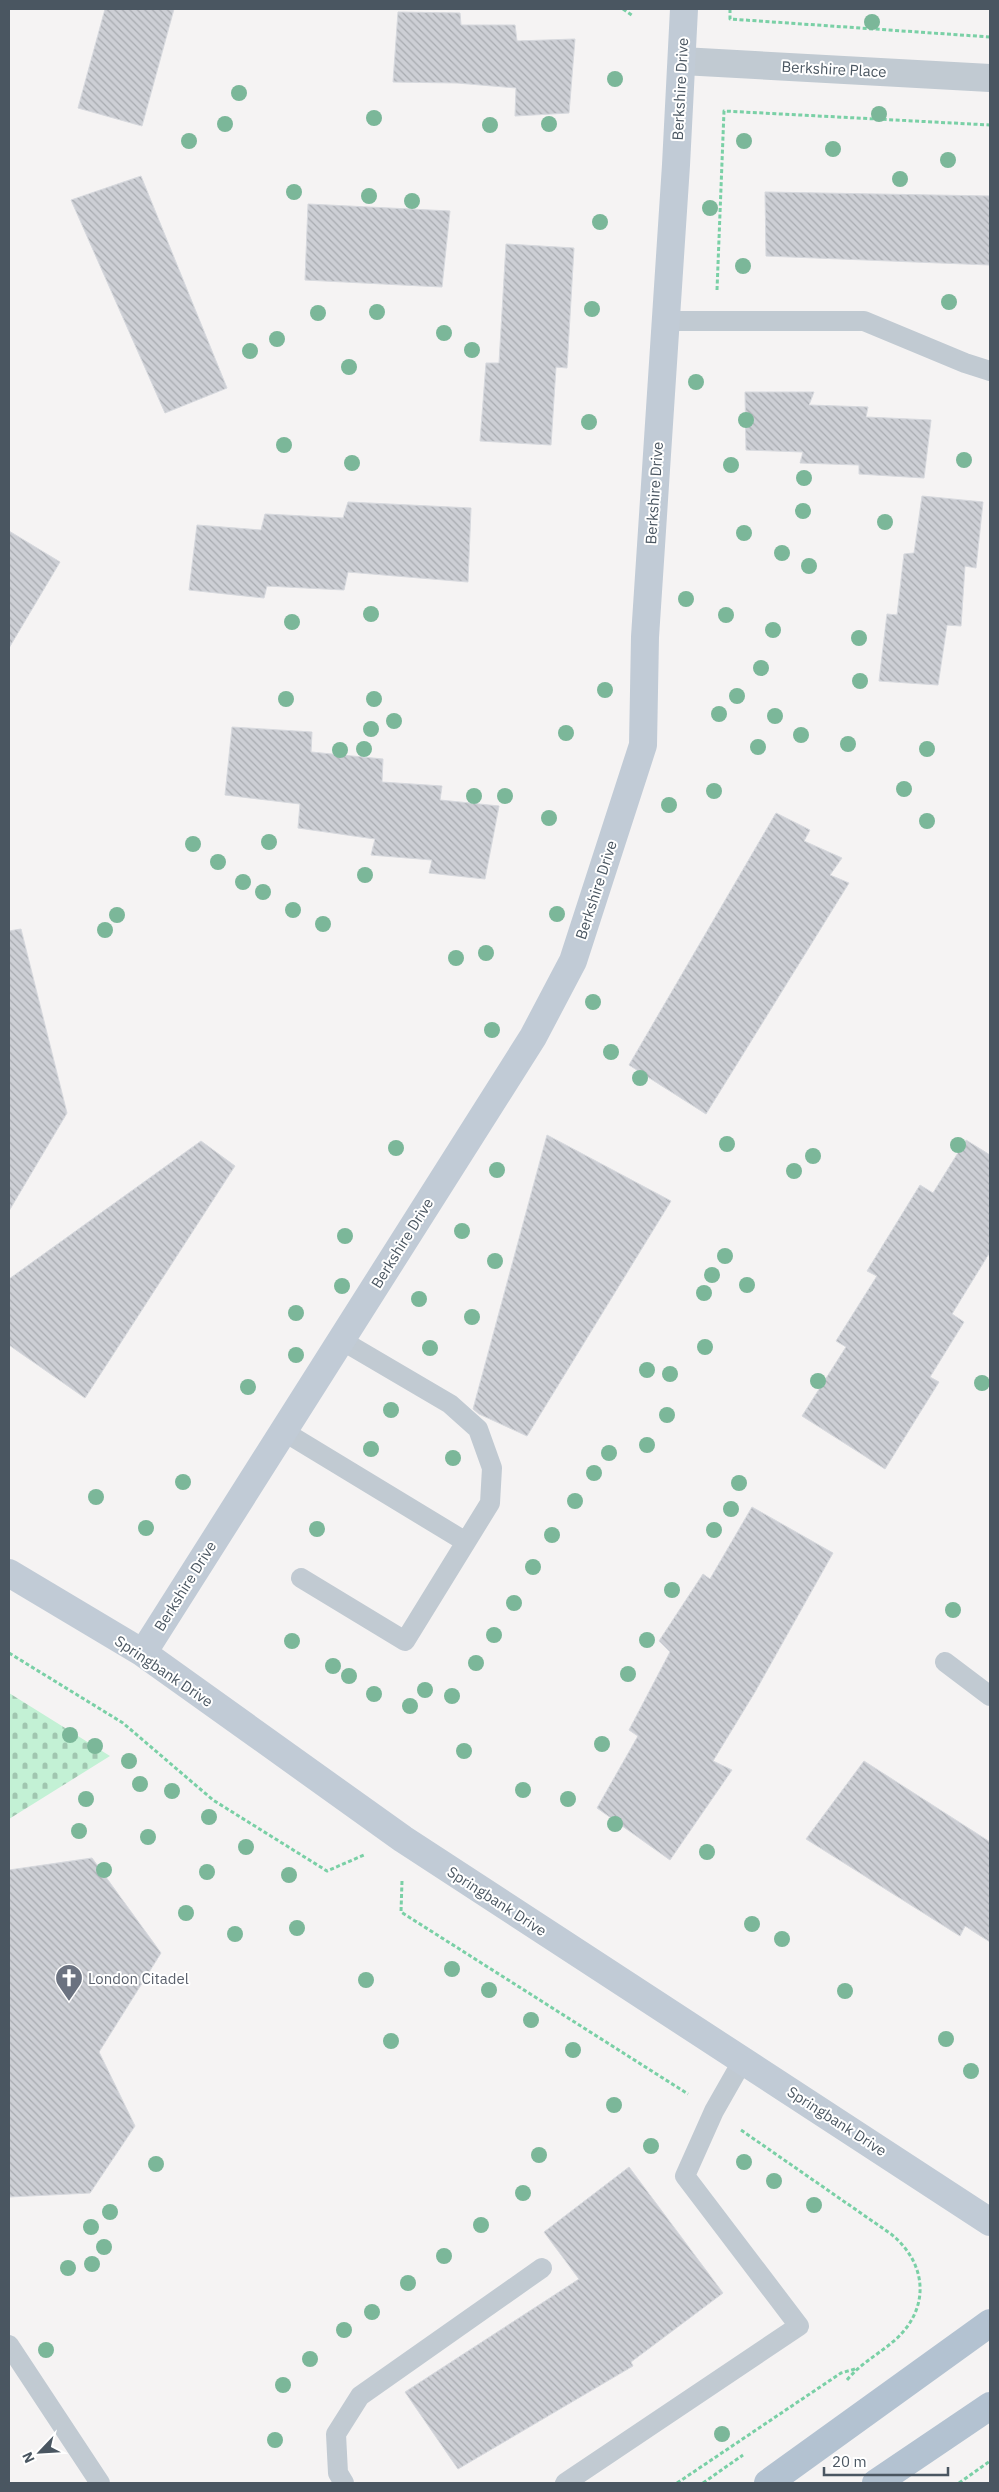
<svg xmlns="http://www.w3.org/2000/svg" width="999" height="2492" viewBox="0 0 999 2492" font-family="'IBM Plex Sans',sans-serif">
<defs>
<pattern id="cemetery-stones" width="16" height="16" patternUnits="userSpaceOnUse" patternTransform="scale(1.25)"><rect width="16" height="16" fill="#c3f1d5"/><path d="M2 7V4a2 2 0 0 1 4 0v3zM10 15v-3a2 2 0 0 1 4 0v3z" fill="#a0c6b0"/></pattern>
<pattern id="building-back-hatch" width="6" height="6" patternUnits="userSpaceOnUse" patternTransform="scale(1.25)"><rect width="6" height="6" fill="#cdcfd5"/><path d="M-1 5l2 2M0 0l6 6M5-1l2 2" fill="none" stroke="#a8abb0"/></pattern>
</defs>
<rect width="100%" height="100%" fill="#f5f3f3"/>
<path fill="url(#cemetery-stones)" d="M 9,1693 L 110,1756 L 9,1819 Z"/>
<path fill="url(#building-back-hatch)" stroke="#d7d9de" d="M 105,9 L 174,9 L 142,126 L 78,108 Z
M 398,12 L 460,13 L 461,25 L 515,25 L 517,41 L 575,39 L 569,113 L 515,116 L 516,88 L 457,83 L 393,82 Z
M 141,176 L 227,388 L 165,413 L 71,200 Z
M 765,192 L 990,196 L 990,265 L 766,256 Z
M 308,204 L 450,211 L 442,287 L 305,280 Z
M 506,244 L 574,248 L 567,368 L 556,367 L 551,445 L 480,441 L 486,363 L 499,363 Z
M 745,392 L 814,392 L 809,405 L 868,407 L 866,417 L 931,420 L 924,478 L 859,474 L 859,465 L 800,463 L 803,452 L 746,450 Z
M 922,496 L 983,502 L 976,568 L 965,566 L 961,626 L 947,625 L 938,685 L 879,681 L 887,614 L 897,615 L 904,554 L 914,553 Z
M 348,502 L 471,508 L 468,582 L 348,572 L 344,590 L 267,586 L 264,598 L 189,590 L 197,525 L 261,530 L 265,514 L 343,518 Z
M 9,531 L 60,562 L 9,648 Z
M 232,727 L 312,732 L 311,752 L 383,759 L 382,782 L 442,786 L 440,800 L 499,806 L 485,879 L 429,873 L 432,860 L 371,855 L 375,839 L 298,828 L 300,804 L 225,795 Z
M 776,813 L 810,830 L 804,841 L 842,858 L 830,875 L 849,883 L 706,1114 L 629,1065 Z
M 21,929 L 67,1113 L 9,1211 L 9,931 Z
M 547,1135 L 671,1201 L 527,1436 L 479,1414 L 473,1409 Z
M 966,1140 L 990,1155 L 990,1252 L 952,1314 L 964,1322 L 930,1377 L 939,1382 L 885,1469 L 802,1416 L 846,1347 L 836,1341 L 877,1276 L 867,1271 L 920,1185 L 933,1193 Z
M 201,1141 L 235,1166 L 85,1398 L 9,1345 L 9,1279 Z
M 752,1507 L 833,1553 L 755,1692 L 713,1761 L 732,1770 L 670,1860 L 597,1808 L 638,1736 L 629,1730 L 670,1652 L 659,1641 L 703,1574 L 710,1579 Z
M 864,1761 L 990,1842 L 990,1942 L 965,1926 L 960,1936 L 806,1839 Z
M 92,1858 L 161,1953 L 99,2052 L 135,2126 L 90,2193 L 9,2197 L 9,1870 Z
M 629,2167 L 723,2293 L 631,2362 L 633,2366 L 458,2469 L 405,2392 L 579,2279 L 544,2232 Z"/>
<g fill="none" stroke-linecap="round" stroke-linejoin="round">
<path stroke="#7ad0a6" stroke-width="3" stroke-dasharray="4 2.5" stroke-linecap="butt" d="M 623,9 L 633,16
M 730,9 L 730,19 L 990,37
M 717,290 L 724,111 L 990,125
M 9,1653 L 123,1723 L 213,1800 L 327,1871 L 364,1855
M 402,1881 L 401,1912 L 688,2094
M 741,2130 L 891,2234 C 927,2263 931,2308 895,2340 C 879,2354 861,2363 847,2380
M 677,2483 L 841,2373 L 855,2369
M 703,2483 L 743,2455
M 959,2483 L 990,2461"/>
<path stroke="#c1cad2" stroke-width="20" d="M 665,321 L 864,321 L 965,363 L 990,371
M 283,1431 L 466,1542
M 301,1578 L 405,1641 L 490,1503 L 492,1468 L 478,1429 L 450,1404 L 341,1340
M 945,1662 L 990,1696
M 9,2345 L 100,2483
M 344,2483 L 338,2473 L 336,2434 L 360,2396 L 542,2268
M 565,2483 L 799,2326 L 685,2176 L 714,2111 L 743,2060"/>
<path stroke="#c1cad2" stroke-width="28" d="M 682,61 L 990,78"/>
<path stroke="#c1cbd6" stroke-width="28" d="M 9,1573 L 143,1653 L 403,1839 L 990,2222
M 143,1653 L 533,1037 L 573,961 L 643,745 L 645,637 L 676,165 L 684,9"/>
<path stroke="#b3c2d1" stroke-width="28" d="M 768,2483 L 990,2323
M 876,2483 L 990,2406"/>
</g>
<g fill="#7bb799">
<circle cx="872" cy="22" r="8"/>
<circle cx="615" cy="79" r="8"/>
<circle cx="239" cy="93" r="8"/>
<circle cx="879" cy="114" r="8"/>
<circle cx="374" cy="118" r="8"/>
<circle cx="225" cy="124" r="8"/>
<circle cx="549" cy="124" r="8"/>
<circle cx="490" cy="125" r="8"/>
<circle cx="189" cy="141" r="8"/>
<circle cx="744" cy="141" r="8"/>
<circle cx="833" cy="149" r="8"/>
<circle cx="948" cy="160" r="8"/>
<circle cx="900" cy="179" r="8"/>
<circle cx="294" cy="192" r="8"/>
<circle cx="369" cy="196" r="8"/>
<circle cx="412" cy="201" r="8"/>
<circle cx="710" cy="208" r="8"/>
<circle cx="600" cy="222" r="8"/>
<circle cx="743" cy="266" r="8"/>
<circle cx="949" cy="302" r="8"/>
<circle cx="592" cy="309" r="8"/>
<circle cx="377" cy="312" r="8"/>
<circle cx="318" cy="313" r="8"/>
<circle cx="444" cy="333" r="8"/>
<circle cx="277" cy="339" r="8"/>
<circle cx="472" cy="350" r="8"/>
<circle cx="250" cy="351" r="8"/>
<circle cx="349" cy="367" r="8"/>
<circle cx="696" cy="382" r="8"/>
<circle cx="746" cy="420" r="8"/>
<circle cx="589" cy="422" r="8"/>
<circle cx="284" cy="445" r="8"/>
<circle cx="964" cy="460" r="8"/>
<circle cx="352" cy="463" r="8"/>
<circle cx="731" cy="465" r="8"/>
<circle cx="804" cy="478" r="8"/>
<circle cx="803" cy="511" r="8"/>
<circle cx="885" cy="522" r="8"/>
<circle cx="744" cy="533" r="8"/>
<circle cx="782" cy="553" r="8"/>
<circle cx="809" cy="566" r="8"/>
<circle cx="686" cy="599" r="8"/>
<circle cx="371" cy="614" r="8"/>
<circle cx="726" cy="615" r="8"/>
<circle cx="292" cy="622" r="8"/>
<circle cx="773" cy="630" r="8"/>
<circle cx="859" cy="638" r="8"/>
<circle cx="761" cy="668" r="8"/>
<circle cx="860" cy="681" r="8"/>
<circle cx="605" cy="690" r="8"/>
<circle cx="737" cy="696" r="8"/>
<circle cx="286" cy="699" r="8"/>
<circle cx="374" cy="699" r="8"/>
<circle cx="719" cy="714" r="8"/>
<circle cx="775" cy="716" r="8"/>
<circle cx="394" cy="721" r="8"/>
<circle cx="371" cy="729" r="8"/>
<circle cx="566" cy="733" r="8"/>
<circle cx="801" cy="735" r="8"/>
<circle cx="848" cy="744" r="8"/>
<circle cx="758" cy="747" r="8"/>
<circle cx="364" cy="749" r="8"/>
<circle cx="927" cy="749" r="8"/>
<circle cx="340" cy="750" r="8"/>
<circle cx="904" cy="789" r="8"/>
<circle cx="714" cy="791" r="8"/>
<circle cx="474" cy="796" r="8"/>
<circle cx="505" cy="796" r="8"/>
<circle cx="669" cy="805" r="8"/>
<circle cx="549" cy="818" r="8"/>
<circle cx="927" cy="821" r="8"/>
<circle cx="269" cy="842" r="8"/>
<circle cx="193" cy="844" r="8"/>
<circle cx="218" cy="862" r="8"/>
<circle cx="365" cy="875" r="8"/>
<circle cx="243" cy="882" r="8"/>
<circle cx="263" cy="892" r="8"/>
<circle cx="293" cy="910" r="8"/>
<circle cx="557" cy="914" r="8"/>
<circle cx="117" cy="915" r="8"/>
<circle cx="323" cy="924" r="8"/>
<circle cx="105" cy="930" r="8"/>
<circle cx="486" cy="953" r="8"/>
<circle cx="456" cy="958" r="8"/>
<circle cx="593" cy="1002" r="8"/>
<circle cx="492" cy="1030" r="8"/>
<circle cx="611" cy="1052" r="8"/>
<circle cx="640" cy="1078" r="8"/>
<circle cx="727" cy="1144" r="8"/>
<circle cx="958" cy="1145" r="8"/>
<circle cx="396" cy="1148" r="8"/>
<circle cx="813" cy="1156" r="8"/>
<circle cx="497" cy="1170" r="8"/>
<circle cx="794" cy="1171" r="8"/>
<circle cx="462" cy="1231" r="8"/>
<circle cx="345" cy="1236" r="8"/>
<circle cx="725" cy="1256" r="8"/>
<circle cx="495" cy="1261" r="8"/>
<circle cx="712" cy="1275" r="8"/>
<circle cx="747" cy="1285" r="8"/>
<circle cx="342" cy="1286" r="8"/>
<circle cx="704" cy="1293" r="8"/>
<circle cx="419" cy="1299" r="8"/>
<circle cx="296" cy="1313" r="8"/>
<circle cx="472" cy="1317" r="8"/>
<circle cx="705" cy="1347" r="8"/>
<circle cx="430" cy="1348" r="8"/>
<circle cx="296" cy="1355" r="8"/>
<circle cx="647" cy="1370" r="8"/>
<circle cx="670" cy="1374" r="8"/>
<circle cx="818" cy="1381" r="8"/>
<circle cx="982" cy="1383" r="8"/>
<circle cx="248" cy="1387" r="8"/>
<circle cx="391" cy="1410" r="8"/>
<circle cx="667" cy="1415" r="8"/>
<circle cx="647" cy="1445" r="8"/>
<circle cx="371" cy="1449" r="8"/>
<circle cx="609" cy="1453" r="8"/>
<circle cx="453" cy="1458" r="8"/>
<circle cx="594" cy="1473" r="8"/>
<circle cx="183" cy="1482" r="8"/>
<circle cx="739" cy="1483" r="8"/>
<circle cx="96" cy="1497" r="8"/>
<circle cx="575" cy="1501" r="8"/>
<circle cx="731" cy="1509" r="8"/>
<circle cx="146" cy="1528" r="8"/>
<circle cx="317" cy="1529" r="8"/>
<circle cx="714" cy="1530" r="8"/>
<circle cx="552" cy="1535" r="8"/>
<circle cx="533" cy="1567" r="8"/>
<circle cx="672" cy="1590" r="8"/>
<circle cx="514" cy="1603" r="8"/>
<circle cx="953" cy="1610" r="8"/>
<circle cx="494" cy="1635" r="8"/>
<circle cx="647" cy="1640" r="8"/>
<circle cx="292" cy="1641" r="8"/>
<circle cx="476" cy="1663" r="8"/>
<circle cx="333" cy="1666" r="8"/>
<circle cx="628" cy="1674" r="8"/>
<circle cx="349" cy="1676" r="8"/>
<circle cx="425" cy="1690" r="8"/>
<circle cx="374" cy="1694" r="8"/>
<circle cx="452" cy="1696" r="8"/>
<circle cx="410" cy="1706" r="8"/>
<circle cx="70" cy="1735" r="8"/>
<circle cx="602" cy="1744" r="8"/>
<circle cx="95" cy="1746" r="8"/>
<circle cx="464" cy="1751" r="8"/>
<circle cx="129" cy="1761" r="8"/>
<circle cx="140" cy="1784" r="8"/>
<circle cx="523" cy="1790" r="8"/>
<circle cx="172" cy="1791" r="8"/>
<circle cx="86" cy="1799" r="8"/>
<circle cx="568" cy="1799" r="8"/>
<circle cx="209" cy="1817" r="8"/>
<circle cx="615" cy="1824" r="8"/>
<circle cx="79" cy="1831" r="8"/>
<circle cx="148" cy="1837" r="8"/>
<circle cx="246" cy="1847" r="8"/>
<circle cx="707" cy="1852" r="8"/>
<circle cx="104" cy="1870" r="8"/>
<circle cx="207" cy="1872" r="8"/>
<circle cx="289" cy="1875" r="8"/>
<circle cx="186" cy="1913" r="8"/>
<circle cx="752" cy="1924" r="8"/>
<circle cx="297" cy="1928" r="8"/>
<circle cx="235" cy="1934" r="8"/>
<circle cx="782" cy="1939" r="8"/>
<circle cx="452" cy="1969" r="8"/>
<circle cx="366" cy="1980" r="8"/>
<circle cx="489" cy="1990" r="8"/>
<circle cx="845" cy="1991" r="8"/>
<circle cx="531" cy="2020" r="8"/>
<circle cx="946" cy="2039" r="8"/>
<circle cx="391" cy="2041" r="8"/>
<circle cx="573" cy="2050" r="8"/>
<circle cx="971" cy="2071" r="8"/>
<circle cx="614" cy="2105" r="8"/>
<circle cx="651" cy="2146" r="8"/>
<circle cx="539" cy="2155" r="8"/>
<circle cx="744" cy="2162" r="8"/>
<circle cx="156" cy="2164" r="8"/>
<circle cx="774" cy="2181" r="8"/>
<circle cx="523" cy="2193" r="8"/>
<circle cx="814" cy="2205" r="8"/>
<circle cx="110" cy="2212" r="8"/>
<circle cx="481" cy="2225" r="8"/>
<circle cx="91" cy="2227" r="8"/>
<circle cx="104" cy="2247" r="8"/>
<circle cx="444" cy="2256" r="8"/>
<circle cx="92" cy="2264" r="8"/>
<circle cx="68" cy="2268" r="8"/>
<circle cx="408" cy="2283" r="8"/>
<circle cx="372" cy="2312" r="8"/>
<circle cx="344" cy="2330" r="8"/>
<circle cx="46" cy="2350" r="8"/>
<circle cx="310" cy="2359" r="8"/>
<circle cx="283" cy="2385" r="8"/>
<circle cx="722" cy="2434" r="8"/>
<circle cx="275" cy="2440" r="8"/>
</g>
<defs>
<symbol id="church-pin" viewBox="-11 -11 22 30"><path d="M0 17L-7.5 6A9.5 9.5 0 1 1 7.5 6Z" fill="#6b7280" stroke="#fff"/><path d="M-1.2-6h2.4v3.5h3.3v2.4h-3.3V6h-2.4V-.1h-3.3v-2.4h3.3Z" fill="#fff"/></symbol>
</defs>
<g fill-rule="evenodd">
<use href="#church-pin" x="53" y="1962" width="32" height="43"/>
</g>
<g text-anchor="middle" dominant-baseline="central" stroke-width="4" stroke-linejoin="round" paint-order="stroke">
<g font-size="15" fill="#4a5661" stroke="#fff">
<text transform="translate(834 69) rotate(3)">Berkshire Place</text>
<text transform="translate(680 89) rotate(-87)">Berkshire Drive</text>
<text transform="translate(654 493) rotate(-86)">Berkshire Drive</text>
<text transform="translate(596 890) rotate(-72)">Berkshire Drive</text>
<text transform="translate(402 1243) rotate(-58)">Berkshire Drive</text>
<text transform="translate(185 1586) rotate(-58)">Berkshire Drive</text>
<text transform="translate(164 1671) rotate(34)">Springbank Drive</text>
<text transform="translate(497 1901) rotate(33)">Springbank Drive</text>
<text transform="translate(837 2121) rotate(33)">Springbank Drive</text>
</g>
<g font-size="15" fill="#5b616d" stroke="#fff" text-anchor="start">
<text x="88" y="1978">London Citadel</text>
</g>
</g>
<rect width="999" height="2492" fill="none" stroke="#4a5661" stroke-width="20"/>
<g transform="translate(40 2452) rotate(245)" stroke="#ffffff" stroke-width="4" paint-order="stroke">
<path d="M0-4L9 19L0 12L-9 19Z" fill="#4a5661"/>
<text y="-8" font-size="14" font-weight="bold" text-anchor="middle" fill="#4a5661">N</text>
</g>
<path d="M824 2467v8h124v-8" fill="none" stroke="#4a5661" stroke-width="2.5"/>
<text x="832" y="2467" font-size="15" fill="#4a5661" stroke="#ffffff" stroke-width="4" paint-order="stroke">20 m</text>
</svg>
